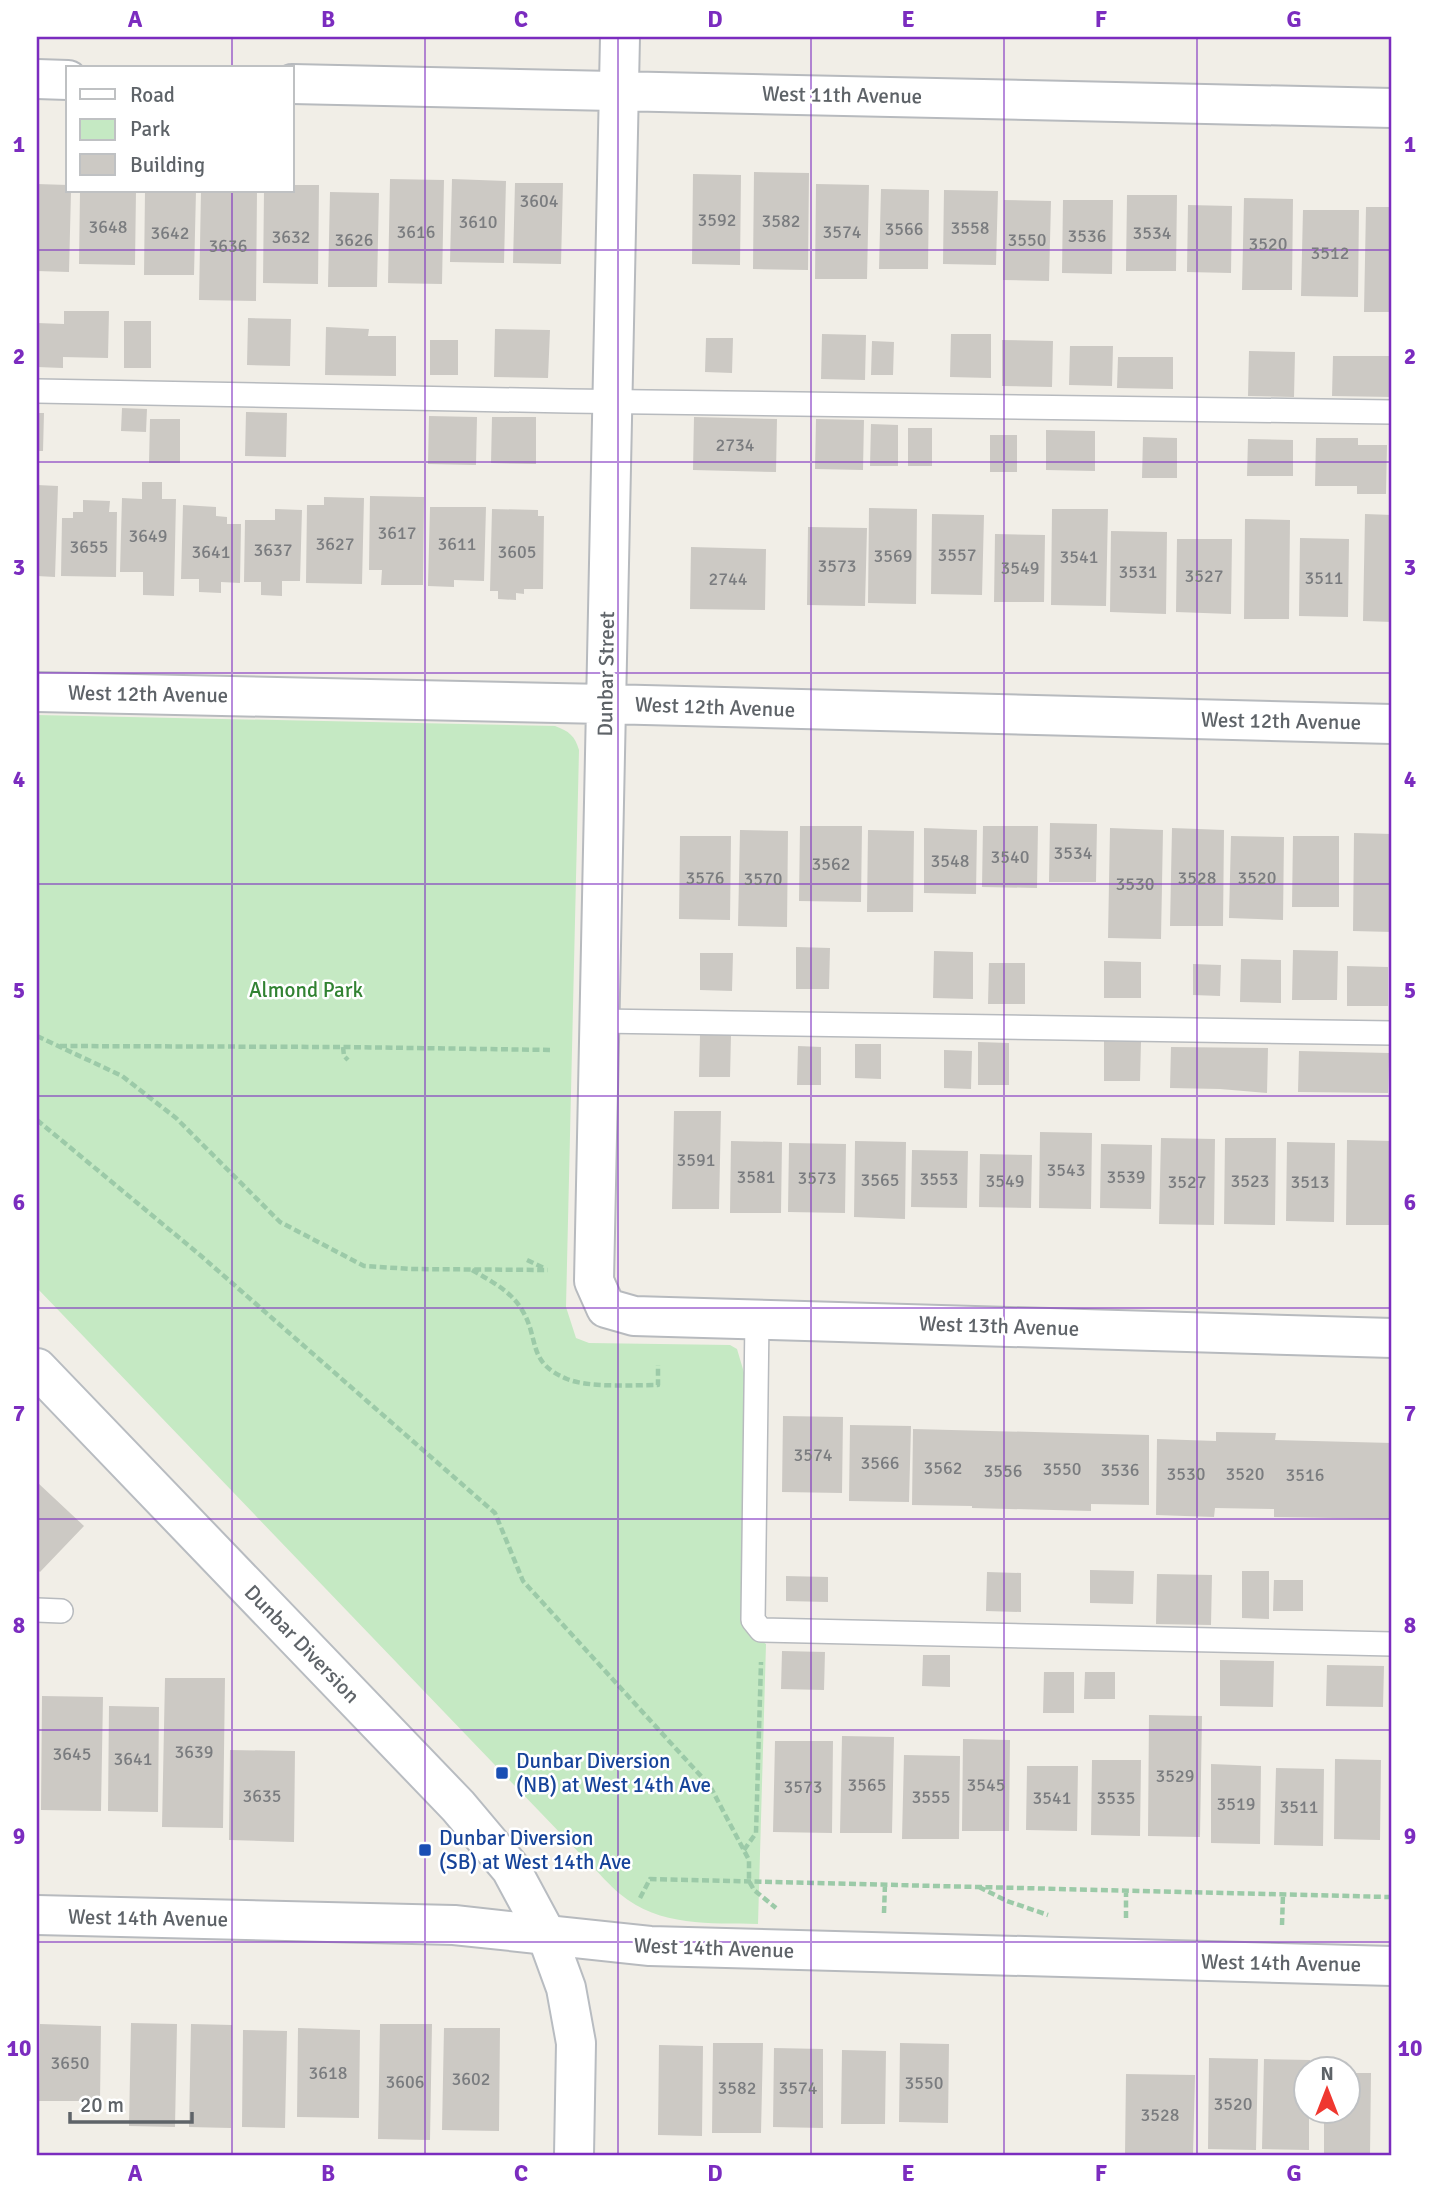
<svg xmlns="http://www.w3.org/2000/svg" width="1429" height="2192" viewBox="0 0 1429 2192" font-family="Signika,sans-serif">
<rect width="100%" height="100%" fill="#f1eee7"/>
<path fill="#c5e9c3" d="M 37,715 L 555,726 C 569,731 575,736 579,750 L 566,1307 L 576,1338 L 589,1343 L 730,1345 L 737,1349 L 745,1376 L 744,1629 L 766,1644 L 758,1924 C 710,1923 660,1927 620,1894 C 609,1885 599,1873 589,1863 L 37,1288 Z"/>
<path fill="#ccc9c4" d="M 754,172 L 809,173 L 808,270 L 753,269 Z
M 693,174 L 741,175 L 740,265 L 692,264 Z
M 390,179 L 444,180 L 442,284 L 388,283 Z
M 452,179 L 506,181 L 504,263 L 450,262 Z
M 515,183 L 563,183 L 561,264 L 513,263 Z
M 37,184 L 68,185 L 68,191 L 71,191 L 69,272 L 37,271 Z
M 816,184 L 869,185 L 867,279 L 815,279 Z
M 292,185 L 319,185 L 318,284 L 263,283 L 264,191 L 292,191 Z
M 881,189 L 929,190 L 928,269 L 879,269 Z
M 944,190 L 998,191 L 996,265 L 943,264 Z
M 80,191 L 136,191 L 135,265 L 79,264 Z
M 145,191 L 196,191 L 194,275 L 144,275 Z
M 201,191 L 257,191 L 256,301 L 199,300 Z
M 330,192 L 379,193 L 377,287 L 328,287 Z
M 1127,195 L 1177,195 L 1176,271 L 1126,271 Z
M 1244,198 L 1293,199 L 1292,290 L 1242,290 Z
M 1004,200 L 1051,201 L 1049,281 L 1003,280 Z
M 1063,200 L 1113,200 L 1112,274 L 1062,273 Z
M 1188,205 L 1232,206 L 1231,273 L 1187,272 Z
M 1366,207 L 1392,207 L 1392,312 L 1364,312 Z
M 1303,210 L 1359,210 L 1358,297 L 1301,296 Z
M 64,311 L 109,311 L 108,358 L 63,357 L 63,368 L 37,367 L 37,323 L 64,324 Z
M 248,318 L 291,319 L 290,366 L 247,365 Z
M 124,321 L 151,321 L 151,368 L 124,368 Z
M 326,327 L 369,329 L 368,336 L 396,336 L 396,376 L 325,375 Z
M 495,329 L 550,330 L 548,378 L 494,377 Z
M 822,334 L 866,335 L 865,380 L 821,379 Z
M 951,334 L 991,334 L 991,378 L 950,377 Z
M 706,338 L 733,338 L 732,373 L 705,372 Z
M 430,340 L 458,340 L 458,375 L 430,375 Z
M 1002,340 L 1053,341 L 1052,387 L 1002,386 Z
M 872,341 L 894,342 L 893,375 L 871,375 Z
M 1070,346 L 1113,346 L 1112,386 L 1069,385 Z
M 1249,351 L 1295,352 L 1294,397 L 1248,396 Z
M 1333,356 L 1392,356 L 1392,397 L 1332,396 Z
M 1118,357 L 1173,357 L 1173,389 L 1117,388 Z
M 122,408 L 147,409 L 146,432 L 121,431 Z
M 246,412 L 287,413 L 286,457 L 245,456 Z
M 37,413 L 44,413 L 43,451 L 37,451 Z
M 429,416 L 477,417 L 476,465 L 428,464 Z
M 492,417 L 536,417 L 536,464 L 491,463 Z
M 694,417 L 777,419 L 776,472 L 693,470 Z
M 150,419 L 180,419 L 180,463 L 149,463 Z
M 816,419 L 864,420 L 863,470 L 815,469 Z
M 871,424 L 898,425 L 898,466 L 870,466 Z
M 908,428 L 932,428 L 932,466 L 908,466 Z
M 1046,430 L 1095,431 L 1095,471 L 1046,470 Z
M 990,435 L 1017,435 L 1017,472 L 990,472 Z
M 1143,437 L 1177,438 L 1177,478 L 1142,478 Z
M 1316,438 L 1358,438 L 1358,445 L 1387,445 L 1386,494 L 1357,494 L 1357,486 L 1315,486 Z
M 1248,439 L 1293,440 L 1293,476 L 1247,476 Z
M 142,482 L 162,482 L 162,499 L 176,499 L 174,596 L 143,595 L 143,572 L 120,572 L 122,498 L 142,499 Z
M 37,485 L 58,486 L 55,577 L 37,576 Z
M 370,496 L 424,497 L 423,585 L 381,585 L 382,570 L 369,570 Z
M 324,497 L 364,498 L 362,584 L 306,583 L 307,505 L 324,505 Z
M 83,500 L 110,501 L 109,512 L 117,512 L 116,577 L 61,576 L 62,518 L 73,518 L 73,512 L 83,512 Z
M 183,505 L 216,507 L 216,516 L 227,517 L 227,524 L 241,524 L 240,583 L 221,582 L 221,593 L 199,592 L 199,579 L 181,579 Z
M 430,507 L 486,507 L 484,581 L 454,580 L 454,587 L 428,586 Z
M 869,508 L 917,509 L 916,604 L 868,603 Z
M 275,509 L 302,510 L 300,581 L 282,581 L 282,596 L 261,595 L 261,582 L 244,582 L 245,520 L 275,520 Z
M 492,509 L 538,510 L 538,516 L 544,516 L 543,589 L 524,589 L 524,594 L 516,593 L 516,600 L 498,599 L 498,591 L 490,591 Z
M 1052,509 L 1108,509 L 1106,606 L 1051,605 Z
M 932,514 L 984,515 L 982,595 L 931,594 Z
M 1365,514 L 1392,515 L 1392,622 L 1363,621 Z
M 1245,519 L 1290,520 L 1289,619 L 1244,619 Z
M 808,527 L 867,528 L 865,606 L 807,605 Z
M 1111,531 L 1167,532 L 1166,614 L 1110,612 Z
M 995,534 L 1045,535 L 1044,602 L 994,602 Z
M 1300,538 L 1349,539 L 1348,617 L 1299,616 Z
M 1177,539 L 1232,539 L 1231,614 L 1176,612 Z
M 691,547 L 766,549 L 765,610 L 690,609 Z
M 1050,823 L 1097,824 L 1096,882 L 1049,882 Z
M 800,826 L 862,826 L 861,902 L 799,901 Z
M 983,826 L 1038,826 L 1037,888 L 982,887 Z
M 924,828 L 977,830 L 976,894 L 924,893 Z
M 1110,828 L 1163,830 L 1161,939 L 1108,938 Z
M 1172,828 L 1224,830 L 1223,926 L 1170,926 Z
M 740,830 L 788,831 L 787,927 L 738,926 Z
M 868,830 L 914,831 L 913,912 L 867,912 Z
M 1354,833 L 1392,834 L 1392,932 L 1353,931 Z
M 680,836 L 731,836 L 730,920 L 679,919 Z
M 1231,836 L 1284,837 L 1283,920 L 1229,918 Z
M 1293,836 L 1339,836 L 1339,907 L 1292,907 Z
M 796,947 L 830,948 L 829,989 L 796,989 Z
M 1293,950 L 1338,951 L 1337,1000 L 1292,1000 Z
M 934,951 L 973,952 L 973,999 L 933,998 Z
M 700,953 L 733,953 L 732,991 L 700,990 Z
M 1241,959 L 1281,960 L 1281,1003 L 1240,1002 Z
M 1104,961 L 1141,962 L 1141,998 L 1104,998 Z
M 989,963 L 1025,963 L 1025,1004 L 988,1004 Z
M 1193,964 L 1221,965 L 1220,996 L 1193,995 Z
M 1347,966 L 1388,967 L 1388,1006 L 1347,1006 Z
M 700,1035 L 731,1035 L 730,1077 L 699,1077 Z
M 1104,1041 L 1141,1042 L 1140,1081 L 1104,1081 Z
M 978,1042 L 1009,1043 L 1009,1085 L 978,1085 Z
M 855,1044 L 881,1044 L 881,1079 L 855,1078 Z
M 798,1046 L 821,1047 L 821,1085 L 797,1085 Z
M 1171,1047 L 1268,1048 L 1267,1093 L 1220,1089 L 1170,1088 Z
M 944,1050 L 972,1051 L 971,1089 L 944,1088 Z
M 1299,1051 L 1389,1053 L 1388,1093 L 1298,1092 Z
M 674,1111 L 721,1111 L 719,1209 L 672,1209 Z
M 1040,1132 L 1092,1133 L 1091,1209 L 1039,1208 Z
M 1161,1138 L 1215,1139 L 1214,1225 L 1159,1224 Z
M 1225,1138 L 1276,1138 L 1275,1225 L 1224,1224 Z
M 1347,1140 L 1392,1141 L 1392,1225 L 1346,1225 Z
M 731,1141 L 782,1142 L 781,1213 L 730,1213 Z
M 855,1141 L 906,1142 L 905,1219 L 854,1217 Z
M 1287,1142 L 1335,1143 L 1334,1222 L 1286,1221 Z
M 789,1143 L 846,1144 L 845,1213 L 788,1212 Z
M 1101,1144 L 1152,1145 L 1151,1209 L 1100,1208 Z
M 912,1150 L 968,1151 L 967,1208 L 911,1207 Z
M 980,1154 L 1032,1155 L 1031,1208 L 979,1207 Z
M 783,1416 L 843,1417 L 842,1493 L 782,1492 Z
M 850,1425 L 911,1426 L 909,1502 L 849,1501 Z
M 913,1429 L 1149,1435 L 1149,1505 L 1091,1504 L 1091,1511 L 972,1508 L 972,1506 L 912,1505 Z
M 1216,1432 L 1276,1433 L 1275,1440 L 1392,1443 L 1392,1519 L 1274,1517 L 1274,1509 L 1215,1508 L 1214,1517 L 1156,1515 L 1157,1439 L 1216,1441 Z
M 38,1483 L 84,1526 L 40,1572 L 37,1569 L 37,1485 Z
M 1090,1570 L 1134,1571 L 1133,1604 L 1090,1603 Z
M 1242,1571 L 1269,1571 L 1269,1619 L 1242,1618 Z
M 987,1572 L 1021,1573 L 1021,1612 L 986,1611 Z
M 1157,1574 L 1212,1575 L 1211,1625 L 1156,1624 Z
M 786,1576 L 828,1577 L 828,1602 L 786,1601 Z
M 1274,1580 L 1303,1580 L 1303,1611 L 1273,1611 Z
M 782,1651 L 825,1652 L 824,1690 L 781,1689 Z
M 923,1655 L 950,1655 L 950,1687 L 922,1686 Z
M 1220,1660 L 1274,1661 L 1273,1707 L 1220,1706 Z
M 1327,1665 L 1384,1666 L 1383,1707 L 1326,1706 Z
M 1044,1672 L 1074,1672 L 1074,1713 L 1043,1713 Z
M 1085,1672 L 1115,1672 L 1115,1699 L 1084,1699 Z
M 165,1678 L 225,1678 L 223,1828 L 162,1827 Z
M 42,1696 L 103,1697 L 101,1811 L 41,1810 Z
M 109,1706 L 159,1707 L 158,1812 L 108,1811 Z
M 1149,1715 L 1202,1716 L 1200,1837 L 1148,1836 Z
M 842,1736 L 894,1737 L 892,1833 L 840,1833 Z
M 963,1739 L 1010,1740 L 1009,1831 L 962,1831 Z
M 775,1741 L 833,1741 L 832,1833 L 773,1832 Z
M 230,1750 L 295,1751 L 294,1842 L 229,1840 Z
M 904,1755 L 960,1756 L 959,1839 L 902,1839 Z
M 1335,1759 L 1381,1760 L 1380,1840 L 1334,1839 Z
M 1092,1760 L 1141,1760 L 1140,1836 L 1091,1835 Z
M 1211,1764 L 1261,1766 L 1260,1844 L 1211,1843 Z
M 1027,1766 L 1078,1766 L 1077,1831 L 1026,1830 Z
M 1276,1768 L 1324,1769 L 1323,1846 L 1274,1845 Z
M 131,2023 L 177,2024 L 175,2127 L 129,2126 Z
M 40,2024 L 101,2026 L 100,2101 L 39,2101 Z
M 191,2024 L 232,2025 L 231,2128 L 189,2127 Z
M 380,2024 L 432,2024 L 430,2140 L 378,2139 Z
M 298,2028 L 360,2030 L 359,2118 L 297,2117 Z
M 444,2028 L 500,2028 L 499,2131 L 442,2130 Z
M 243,2030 L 287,2031 L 285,2128 L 242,2127 Z
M 713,2043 L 763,2043 L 761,2133 L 712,2133 Z
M 900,2043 L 949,2044 L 948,2123 L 899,2122 Z
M 659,2045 L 703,2046 L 702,2136 L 658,2135 Z
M 774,2048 L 823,2049 L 823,2128 L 773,2127 Z
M 842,2050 L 886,2051 L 885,2124 L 841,2124 Z
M 1209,2058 L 1258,2059 L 1256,2150 L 1208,2149 Z
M 1264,2059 L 1310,2060 L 1310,2070 L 1306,2070 L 1306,2112 L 1309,2112 L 1309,2150 L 1262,2149 Z
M 1348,2073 L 1371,2073 L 1370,2155 L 1324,2155 L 1324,2112 L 1348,2112 Z
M 1126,2074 L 1195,2075 L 1193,2155 L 1125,2155 Z"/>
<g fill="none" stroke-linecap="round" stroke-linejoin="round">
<defs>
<path id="lane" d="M 37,391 L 569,401 L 1392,412
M 599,1021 L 1392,1033
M 757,1319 L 753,1620 L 761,1630 L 1392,1644
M 37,1610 L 61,1611"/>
<path id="street" d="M 620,37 L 594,1281 L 606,1308 L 634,1316 L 1392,1338
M 37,79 L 68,80
M 292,84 L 1392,108
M 37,692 L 605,704 L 1392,724
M 37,1915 L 454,1925 L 650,1946 L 1392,1966"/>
<path id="secondary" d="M 37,1368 L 458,1806 L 511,1869 L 547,1936 L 566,1988 L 576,2043 L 574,2155"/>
</defs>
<use href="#lane" stroke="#b7babe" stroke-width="26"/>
<use href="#street" stroke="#b7babe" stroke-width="42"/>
<use href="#secondary" stroke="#b8bcc1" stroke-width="42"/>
<path stroke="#9ccaa8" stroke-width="4.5" stroke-dasharray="7 3.5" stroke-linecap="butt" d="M 37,1036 L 122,1076 L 176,1118 L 280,1222 L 364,1266 L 411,1269 L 548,1270
M 60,1046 L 343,1047 L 552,1050
M 343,1047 L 344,1056 L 348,1060
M 37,1120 L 200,1255 L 495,1513 L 523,1581 L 710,1786 L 749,1860 L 749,1881 L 754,1890 L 776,1908
M 527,1260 L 544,1268
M 472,1270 C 491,1281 511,1291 522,1310 C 540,1339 526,1362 567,1379 C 589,1388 633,1385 658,1385 L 658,1365
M 744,1850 L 756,1833 L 761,1662
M 979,1887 L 1007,1901 L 1048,1915
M 1126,1890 L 1126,1918
M 640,1898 L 650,1879 L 1389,1897
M 884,1913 L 885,1884
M 1282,1925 L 1283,1894"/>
<use href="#lane" stroke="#fff" stroke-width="23"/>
<use href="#street" stroke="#fff" stroke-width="38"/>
<use href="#secondary" stroke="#fff" stroke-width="38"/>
</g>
<path fill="none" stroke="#7b2cbf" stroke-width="2" stroke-opacity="0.55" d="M 232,37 L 232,68M 425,37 L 425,2155M 618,37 L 618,2155M 811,37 L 811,2155M 1004,37 L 1004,2155M 1197,37 L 1197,2155M 232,191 L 232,2155M 37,250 L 1392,250M 37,462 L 1392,462M 37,673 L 1392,673M 37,884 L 1392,884M 37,1096 L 1392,1096M 37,1308 L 1392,1308M 37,1519 L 1392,1519M 37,1730 L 1392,1730M 37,1942 L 1392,1942"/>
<g fill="#1a4fb4" stroke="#fff" stroke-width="2.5">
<rect x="495" y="1766" width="14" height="14" rx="3.5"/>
<rect x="418" y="1843" width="14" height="14" rx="3.5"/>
</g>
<g text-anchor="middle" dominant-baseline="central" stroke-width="5" stroke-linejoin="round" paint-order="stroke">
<g font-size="18" fill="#7a7c7f">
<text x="539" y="201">3604</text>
<text x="717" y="220">3592</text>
<text x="781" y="221">3582</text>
<text x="478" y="222">3610</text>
<text x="108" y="227">3648</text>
<text x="970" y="228">3558</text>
<text x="904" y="229">3566</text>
<text x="416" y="232">3616</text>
<text x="842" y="232">3574</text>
<text x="170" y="233">3642</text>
<text x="1152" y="233">3534</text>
<text x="1087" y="236">3536</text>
<text x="291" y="237">3632</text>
<text x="354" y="240">3626</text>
<text x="1027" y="240">3550</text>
<text x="1268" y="244">3520</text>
<text x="228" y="246">3636</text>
<text x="1330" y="253">3512</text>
<text x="735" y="445">2734</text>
<text x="397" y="533">3617</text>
<text x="148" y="536">3649</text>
<text x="335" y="544">3627</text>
<text x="457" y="544">3611</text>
<text x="89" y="547">3655</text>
<text x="273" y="550">3637</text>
<text x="211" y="552">3641</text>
<text x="517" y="552">3605</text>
<text x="957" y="555">3557</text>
<text x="893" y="556">3569</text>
<text x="1079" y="557">3541</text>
<text x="837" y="566">3573</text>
<text x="1020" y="568">3549</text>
<text x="1138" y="572">3531</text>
<text x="1204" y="576">3527</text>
<text x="1324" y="578">3511</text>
<text x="728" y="579">2744</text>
<text x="1073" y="853">3534</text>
<text x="1010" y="857">3540</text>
<text x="950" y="861">3548</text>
<text x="831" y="864">3562</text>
<text x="705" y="878">3576</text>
<text x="1197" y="878">3528</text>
<text x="1257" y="878">3520</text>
<text x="763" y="879">3570</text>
<text x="1135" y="884">3530</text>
<text x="696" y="1160">3591</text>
<text x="1066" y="1170">3543</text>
<text x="756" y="1177">3581</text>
<text x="1126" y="1177">3539</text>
<text x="817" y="1178">3573</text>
<text x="939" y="1179">3553</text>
<text x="880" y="1180">3565</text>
<text x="1005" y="1181">3549</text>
<text x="1250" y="1181">3523</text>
<text x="1187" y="1182">3527</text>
<text x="1310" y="1182">3513</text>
<text x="813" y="1455">3574</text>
<text x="880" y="1463">3566</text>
<text x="943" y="1468">3562</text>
<text x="1062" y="1469">3550</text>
<text x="1120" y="1470">3536</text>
<text x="1003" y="1471">3556</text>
<text x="1186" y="1474">3530</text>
<text x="1245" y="1474">3520</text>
<text x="1305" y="1475">3516</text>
<text x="194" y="1752">3639</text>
<text x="72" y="1754">3645</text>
<text x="133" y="1759">3641</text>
<text x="1175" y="1776">3529</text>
<text x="867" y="1785">3565</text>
<text x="986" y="1785">3545</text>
<text x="803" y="1787">3573</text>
<text x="262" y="1796">3635</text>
<text x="931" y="1797">3555</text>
<text x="1052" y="1798">3541</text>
<text x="1116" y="1798">3535</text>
<text x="1236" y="1804">3519</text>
<text x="1299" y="1807">3511</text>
<text x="70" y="2063">3650</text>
<text x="328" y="2073">3618</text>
<text x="471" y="2079">3602</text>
<text x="405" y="2082">3606</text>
<text x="924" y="2083">3550</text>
<text x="737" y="2088">3582</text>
<text x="798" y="2088">3574</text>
<text x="1233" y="2104">3520</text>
<text x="1160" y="2115">3528</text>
</g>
<g font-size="21" fill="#5e6368" stroke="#fff">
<text transform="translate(842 95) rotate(1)">West 11th Avenue</text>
<text transform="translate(606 674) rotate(-89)">Dunbar Street</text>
<text transform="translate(148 694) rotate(1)">West 12th Avenue</text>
<text transform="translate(715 707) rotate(2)">West 12th Avenue</text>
<text transform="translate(1281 721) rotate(1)">West 12th Avenue</text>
<text transform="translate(999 1326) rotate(2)">West 13th Avenue</text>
<text transform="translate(302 1644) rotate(46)">Dunbar Diversion</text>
<text transform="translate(148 1918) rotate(1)">West 14th Avenue</text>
<text transform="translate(714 1948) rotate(2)">West 14th Avenue</text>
<text transform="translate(1281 1963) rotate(1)">West 14th Avenue</text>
</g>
<g font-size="21" fill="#318232" stroke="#fff">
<text x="306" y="990">Almond Park</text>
</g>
<g font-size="21" fill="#164399" stroke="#fff" text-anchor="start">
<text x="516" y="1761">Dunbar Diversion<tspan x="516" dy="24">(NB) at West 14th Ave</tspan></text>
<text x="439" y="1838">Dunbar Diversion<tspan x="439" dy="24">(SB) at West 14th Ave</tspan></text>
</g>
</g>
<rect width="1429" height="2192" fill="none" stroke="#ffffff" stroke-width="77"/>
<rect x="66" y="66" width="228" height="126" fill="#ffffff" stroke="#bfc1c3" stroke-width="2"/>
<rect x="80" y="89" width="35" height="10" fill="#ffffff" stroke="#bfc1c3" stroke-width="2"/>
<text x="130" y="102" font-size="21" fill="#5e6368">Road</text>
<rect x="80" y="119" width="35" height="21" fill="#c5e9c3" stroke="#bfc1c3" stroke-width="2"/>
<text x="130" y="136" font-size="21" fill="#5e6368">Park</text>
<rect x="80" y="154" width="35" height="21" fill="#ccc9c4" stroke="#bfc1c3" stroke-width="2"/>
<text x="130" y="172" font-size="21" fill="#5e6368">Building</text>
<g transform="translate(1327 2090)"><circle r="33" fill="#ffffff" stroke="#bfc1c3" stroke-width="2"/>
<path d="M0-5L12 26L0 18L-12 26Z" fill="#ef372f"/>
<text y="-10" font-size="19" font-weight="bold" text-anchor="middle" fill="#5e6368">N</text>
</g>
<path d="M70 2112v10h122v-10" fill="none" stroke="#5e6368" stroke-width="3.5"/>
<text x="80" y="2112" font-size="21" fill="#5e6368" stroke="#ffffff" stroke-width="5" paint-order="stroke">20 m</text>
<rect x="38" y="38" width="1352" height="2116" fill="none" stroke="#7b2cbf" stroke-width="2.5"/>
<g font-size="23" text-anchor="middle" font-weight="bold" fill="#7b2cbf">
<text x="135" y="27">A</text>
<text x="328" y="27">B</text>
<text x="521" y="27">C</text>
<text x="715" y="27">D</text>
<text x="908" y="27">E</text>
<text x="1101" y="27">F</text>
<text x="1294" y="27">G</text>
<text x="19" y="152">1</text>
<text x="1410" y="152">1</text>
<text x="19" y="364">2</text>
<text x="1410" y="364">2</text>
<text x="19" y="575">3</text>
<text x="1410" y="575">3</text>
<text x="19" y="787">4</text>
<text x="1410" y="787">4</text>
<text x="19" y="998">5</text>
<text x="1410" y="998">5</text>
<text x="19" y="1210">6</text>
<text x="1410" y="1210">6</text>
<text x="19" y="1421">7</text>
<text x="1410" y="1421">7</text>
<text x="19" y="1633">8</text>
<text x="1410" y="1633">8</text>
<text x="19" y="1844">9</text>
<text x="1410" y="1844">9</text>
<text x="19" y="2056">10</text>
<text x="1410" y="2056">10</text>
<text x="135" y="2181">A</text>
<text x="328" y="2181">B</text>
<text x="521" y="2181">C</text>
<text x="715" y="2181">D</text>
<text x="908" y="2181">E</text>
<text x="1101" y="2181">F</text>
<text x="1294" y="2181">G</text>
</g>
</svg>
